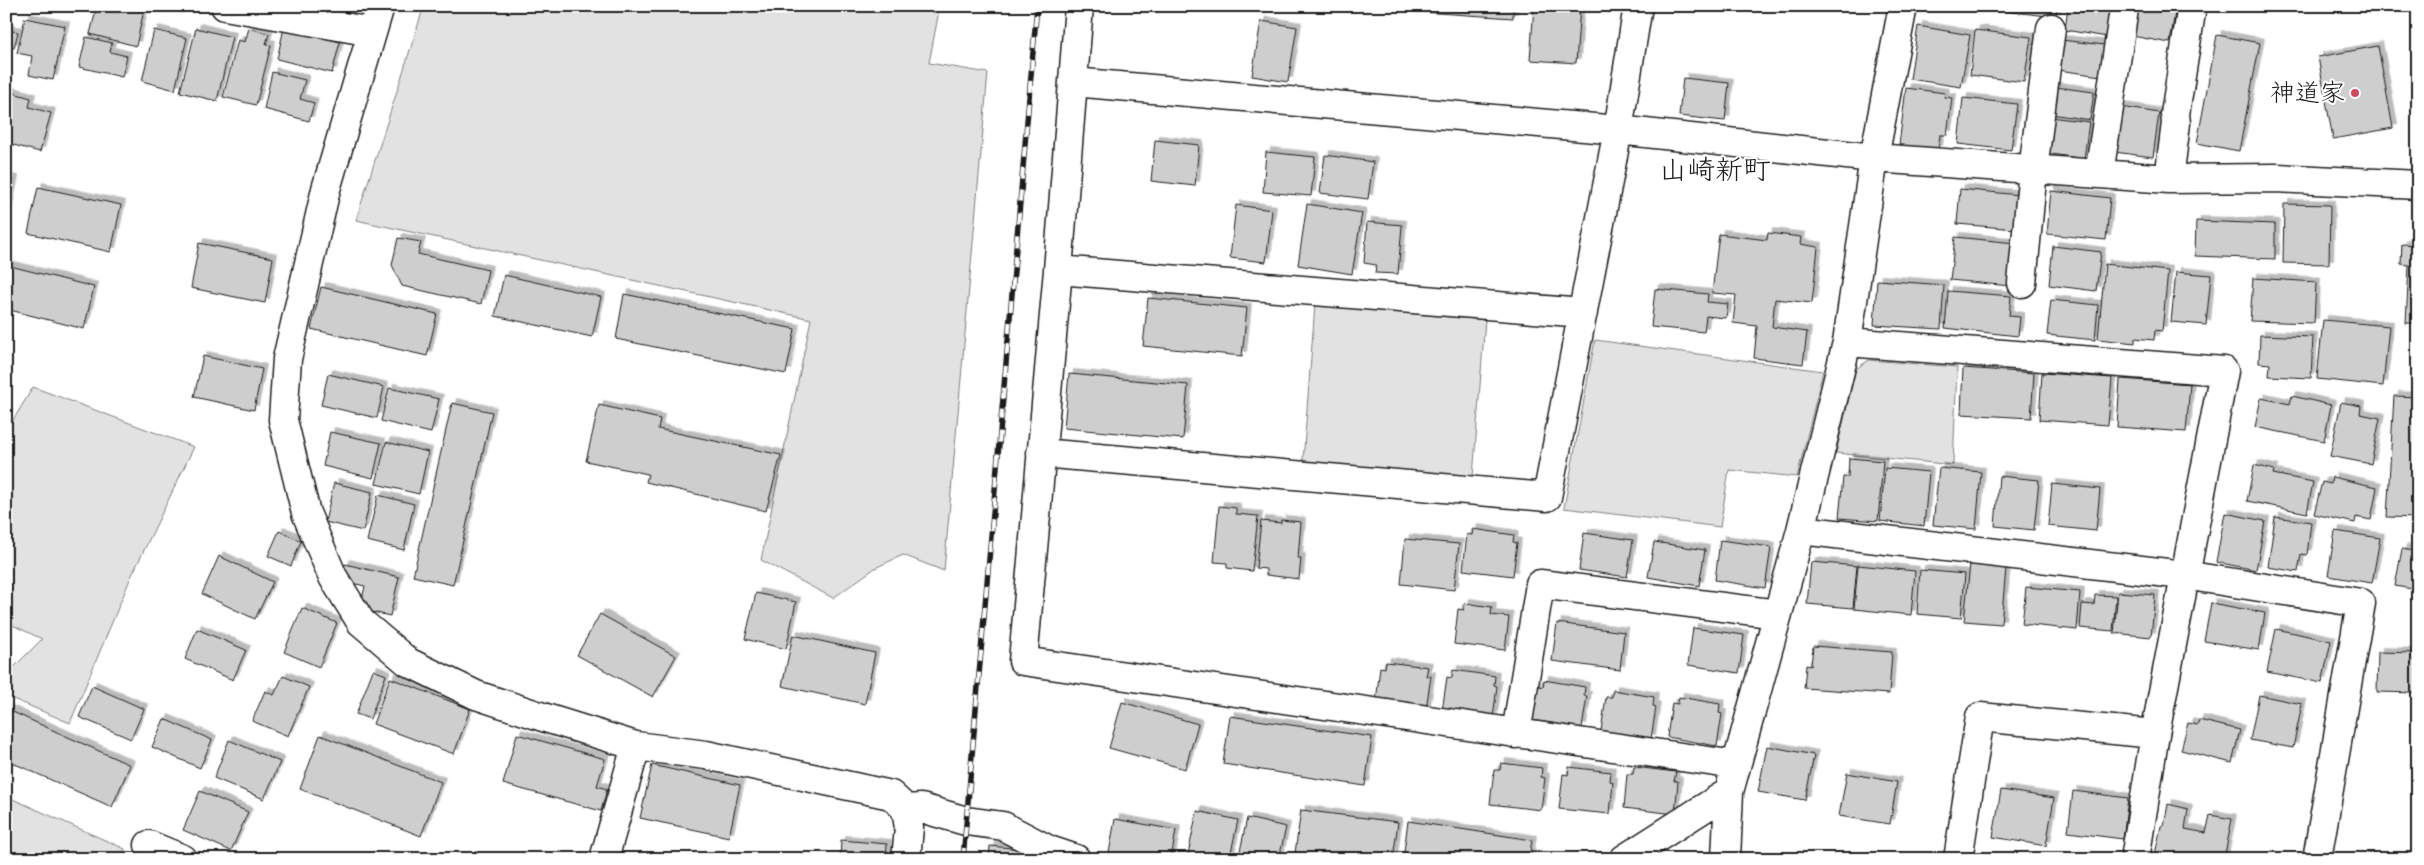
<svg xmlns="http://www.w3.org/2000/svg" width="2424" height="865" viewBox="0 0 2424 865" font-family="Caveat,'Klee One',sans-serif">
<defs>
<filter id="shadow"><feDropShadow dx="4.5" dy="-4.5" stdDeviation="0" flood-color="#0004"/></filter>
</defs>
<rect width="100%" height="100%" fill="#fff"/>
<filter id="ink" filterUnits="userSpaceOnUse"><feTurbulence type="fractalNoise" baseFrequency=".02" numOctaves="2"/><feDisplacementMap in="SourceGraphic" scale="10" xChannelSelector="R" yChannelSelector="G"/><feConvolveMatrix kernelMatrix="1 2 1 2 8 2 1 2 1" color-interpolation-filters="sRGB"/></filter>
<g filter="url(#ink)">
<path fill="#e2e2e2" stroke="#7f7f7f" d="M 424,6 L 940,6 L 929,63 L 988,73 L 944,571 L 903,555 L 875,568 L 833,598 L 761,560 L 811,319 L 356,220 Z
M 1315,305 L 1485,320 L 1473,477 L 1303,461 Z
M 1595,340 L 1823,371 L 1797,477 L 1729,470 L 1720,527 L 1564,508 Z
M 1869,360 L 1957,367 L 1953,465 L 1836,453 L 1856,369 Z
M 33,387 L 194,447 L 131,577 L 70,723 L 6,696 L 6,675 L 42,639 L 6,622 L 6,432 Z
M 6,796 L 125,849 L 121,859 L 6,859 Z"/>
<path fill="#cecece" stroke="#1c1c1c" filter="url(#shadow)" d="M 97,6 L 128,6 L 144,10 L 136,46 L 90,34 Z
M 331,6 L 359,6 L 358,11 Z
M 1408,6 L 1513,6 L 1513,18 L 1407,11 Z
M 1534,6 L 1580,6 L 1576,63 L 1530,60 Z
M 1997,6 L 2057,6 L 2056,17 L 1996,10 Z
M 2068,6 L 2111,6 L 2107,37 L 2065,30 Z
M 2137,6 L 2176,6 L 2170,43 L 2132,36 Z
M 2375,6 L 2406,6 L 2406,12 L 2374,11 Z
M 25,18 L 65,26 L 53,80 L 29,75 L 32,56 L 17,53 Z
M 1261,21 L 1297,27 L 1288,82 L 1252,76 Z
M 1918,26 L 1970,35 L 1961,87 L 1910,79 Z
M 196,28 L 232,37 L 217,101 L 180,92 Z
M 249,28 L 269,34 L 266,44 L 271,45 L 256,105 L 223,97 L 238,40 L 245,42 Z
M 284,28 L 340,42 L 332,73 L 277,59 Z
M 6,30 L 18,32 L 14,48 L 6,47 Z
M 154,30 L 187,38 L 175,90 L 142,81 Z
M 1975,30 L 2031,37 L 2024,82 L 1970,75 Z
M 2217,35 L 2260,43 L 2239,151 L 2197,143 Z
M 86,37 L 112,43 L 110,52 L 127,56 L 122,77 L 79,67 Z
M 2061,40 L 2105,45 L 2101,76 L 2058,70 Z
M 2378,46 L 2393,128 L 2333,139 L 2318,57 Z
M 272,72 L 305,80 L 300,99 L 314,103 L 309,121 L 264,109 Z
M 1683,78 L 1729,83 L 1725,121 L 1679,116 Z
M 2055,87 L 2094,92 L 2090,120 L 2051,114 Z
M 1906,88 L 1945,93 L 1944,97 L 1952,98 L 1947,135 L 1940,135 L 1938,150 L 1899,145 Z
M 6,91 L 31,98 L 29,107 L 51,113 L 40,152 L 6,143 Z
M 1963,98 L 2017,104 L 2011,150 L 1958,144 Z
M 2121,107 L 2159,113 L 2153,157 L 2114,152 Z
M 2050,117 L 2089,122 L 2084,159 L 2045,153 Z
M 1155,140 L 1199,145 L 1195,186 L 1151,181 Z
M 1266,152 L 1315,157 L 1311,196 L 1263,192 Z
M 1325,155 L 1373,162 L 1368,199 L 1320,193 Z
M 6,179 L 14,180 L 6,220 Z
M 38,187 L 121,205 L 111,252 L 28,233 Z
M 1960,189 L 2019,195 L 2016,229 L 1957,224 Z
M 2051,191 L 2110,198 L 2106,240 L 2047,234 Z
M 1307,204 L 1362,213 L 1352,274 L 1298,265 Z
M 2284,204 L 2330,205 L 2329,264 L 2283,263 Z
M 1236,205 L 1272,210 L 1266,262 L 1230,258 Z
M 2196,221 L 2275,224 L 2275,259 L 2195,256 Z
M 1367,222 L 1402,225 L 1398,274 L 1375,273 L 1376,265 L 1364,263 Z
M 1768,233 L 1801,237 L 1800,244 L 1818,247 L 1812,303 L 1775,299 L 1772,327 L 1807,332 L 1803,364 L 1754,358 L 1757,326 L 1733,323 L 1736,295 L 1712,293 L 1719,234 L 1767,240 Z
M 1955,237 L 2015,243 L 2010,286 L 1950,280 Z
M 398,238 L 421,242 L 418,254 L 488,270 L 481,304 L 402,286 L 392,265 Z
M 199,243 L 273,258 L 265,303 L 191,288 Z
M 2402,244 L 2418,245 L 2418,323 L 2406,323 L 2409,265 L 2401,264 Z
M 2053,246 L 2101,252 L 2096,291 L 2049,285 Z
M 2105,264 L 2168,271 L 2162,331 L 2155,330 L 2154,340 L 2135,338 L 2135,343 L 2098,339 Z
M 6,265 L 94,287 L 84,329 L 6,309 Z
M 2176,272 L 2211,275 L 2206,325 L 2171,322 Z
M 504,275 L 601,297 L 592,337 L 495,316 Z
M 2253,278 L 2316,282 L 2314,323 L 2250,321 Z
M 1877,280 L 1944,285 L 1941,329 L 1874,325 Z
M 321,287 L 437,314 L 427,356 L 311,329 Z
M 1655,289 L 1708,294 L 1707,302 L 1728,304 L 1726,318 L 1706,316 L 1704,332 L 1651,327 Z
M 1948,291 L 2011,296 L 2009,316 L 2020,317 L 2018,336 L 1945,328 Z
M 624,294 L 795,329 L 786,374 L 616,339 Z
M 1148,298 L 1247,308 L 1242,356 L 1143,346 Z
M 2051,300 L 2098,305 L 2095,340 L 2047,335 Z
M 2323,320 L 2389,326 L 2383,386 L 2317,379 Z
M 2260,335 L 2313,337 L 2311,378 L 2269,376 L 2270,364 L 2259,363 Z
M 203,356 L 262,369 L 254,410 L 194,397 Z
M 1963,368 L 2034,373 L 2031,418 L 1961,414 Z
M 2042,373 L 2112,378 L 2108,425 L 2039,420 Z
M 328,374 L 384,387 L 377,418 L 321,405 Z
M 1069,374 L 1188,385 L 1183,439 L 1064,428 Z
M 2120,379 L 2190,384 L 2186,432 L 2117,427 Z
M 389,388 L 439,399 L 431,433 L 381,421 Z
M 2292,396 L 2331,405 L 2324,441 L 2255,427 L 2261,398 L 2290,404 Z
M 2394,396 L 2418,397 L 2418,518 L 2387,517 Z
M 2341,402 L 2361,406 L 2360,414 L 2380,418 L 2371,464 L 2330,456 Z
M 452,403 L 492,412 L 453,585 L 413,576 Z
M 599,405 L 660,419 L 658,429 L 781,455 L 766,511 L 646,482 L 648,474 L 586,461 Z
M 330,432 L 381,443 L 373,478 L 323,466 Z
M 386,442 L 428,452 L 419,494 L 376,484 Z
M 1849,458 L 1883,461 L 1878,521 L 1839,518 L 1843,477 L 1848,477 Z
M 2254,465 L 2274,470 L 2273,474 L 2313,482 L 2307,513 L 2247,501 Z
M 1885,468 L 1929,472 L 1924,526 L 1880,521 Z
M 1939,468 L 1981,472 L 1976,529 L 1933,525 Z
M 1999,476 L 2039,480 L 2034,530 L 1995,526 Z
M 2332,477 L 2377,487 L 2371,520 L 2356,517 L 2355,523 L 2314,514 L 2322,482 L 2331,484 Z
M 334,483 L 372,492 L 363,531 L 325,522 Z
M 2052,484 L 2100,489 L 2096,531 L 2048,526 Z
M 378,495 L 414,504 L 404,550 L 367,541 Z
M 1219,506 L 1236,508 L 1236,514 L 1258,516 L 1252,571 L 1227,568 L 1227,563 L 1214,562 Z
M 2225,513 L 2265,521 L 2256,570 L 2216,562 Z
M 2275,517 L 2311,522 L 2307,555 L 2301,554 L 2298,572 L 2268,567 Z
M 1281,520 L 1301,522 L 1298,558 L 1301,558 L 1299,579 L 1266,575 L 1266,569 L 1256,568 L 1261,521 L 1281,523 Z
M 1473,529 L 1514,535 L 1513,542 L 1517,543 L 1513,576 L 1463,570 L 1467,534 L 1472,535 Z
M 279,531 L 301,541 L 291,566 L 268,556 Z
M 2335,531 L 2380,538 L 2372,583 L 2328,576 Z
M 1584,533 L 1633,540 L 1627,577 L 1579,570 Z
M 1405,539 L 1459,544 L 1454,590 L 1401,584 Z
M 1720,540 L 1771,547 L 1765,588 L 1715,580 Z
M 1654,542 L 1705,550 L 1699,586 L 1648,577 Z
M 2402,549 L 2418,552 L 2418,590 L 2395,586 Z
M 219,556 L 273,582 L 255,619 L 202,594 Z
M 1811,562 L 1857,566 L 1853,608 L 1807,604 Z
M 345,564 L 399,577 L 390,616 L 360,609 L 365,586 L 347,582 L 343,572 Z
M 1970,564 L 2006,568 L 2001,624 L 1964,621 Z
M 1858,565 L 1915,571 L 1911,615 L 1854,609 Z
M 1920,570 L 1965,574 L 1961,618 L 1917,614 Z
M 2026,587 L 2080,592 L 2077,630 L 2022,624 Z
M 2118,592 L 2155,595 L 2151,637 L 2114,633 Z
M 756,593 L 796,602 L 786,649 L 745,639 Z
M 2095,595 L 2116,596 L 2113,631 L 2080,628 L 2082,604 L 2094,605 Z
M 1465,603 L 1492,607 L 1491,615 L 1509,617 L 1505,650 L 1454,644 L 1458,609 L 1464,610 Z
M 2211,603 L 2265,613 L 2259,650 L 2204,641 Z
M 302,608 L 337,623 L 319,667 L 284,652 Z
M 600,614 L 676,656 L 653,697 L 577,655 Z
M 1557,623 L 1624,632 L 1620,670 L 1552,661 Z
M 1693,628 L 1744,635 L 1739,673 L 1688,665 Z
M 197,629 L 246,650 L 233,680 L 185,659 Z
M 2276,629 L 2331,641 L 2322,683 L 2267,672 Z
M 793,635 L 875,653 L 865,704 L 782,686 Z
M 1813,646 L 1892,652 L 1889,694 L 1804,688 L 1806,665 L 1811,666 Z
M 2378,652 L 2415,653 L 2414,662 L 2418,662 L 2418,693 L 2377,692 Z
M 1386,662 L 1428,667 L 1426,676 L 1431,676 L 1426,709 L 1376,702 L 1380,667 L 1385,668 Z
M 373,670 L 386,675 L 370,719 L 356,714 Z
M 1453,670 L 1495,676 L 1494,685 L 1497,686 L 1493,718 L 1442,711 L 1447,677 L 1452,678 Z
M 283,676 L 309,687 L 288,736 L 252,721 L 265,691 L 274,695 Z
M 390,678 L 470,709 L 454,754 L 373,724 Z
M 1544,680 L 1585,687 L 1584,696 L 1587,696 L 1582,728 L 1532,720 L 1537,685 L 1543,687 Z
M 92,686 L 144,709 L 131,739 L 79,717 Z
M 1613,690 L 1654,697 L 1653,706 L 1656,707 L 1651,739 L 1601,731 L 1606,697 L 1612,697 Z
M 2259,695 L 2302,704 L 2293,748 L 2250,740 Z
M 1679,697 L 1720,704 L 1719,713 L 1722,714 L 1717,746 L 1667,737 L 1672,703 L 1678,704 Z
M 1122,702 L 1198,724 L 1185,769 L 1109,748 Z
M 6,709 L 130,765 L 112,807 L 6,760 Z
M 1230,716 L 1372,737 L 1365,786 L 1223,764 Z
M 164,719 L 212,740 L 200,768 L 152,747 Z
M 2199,720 L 2240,730 L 2232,763 L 2181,750 L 2188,723 L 2197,725 Z
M 517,734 L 605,759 L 597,786 L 607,789 L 601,811 L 503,784 Z
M 320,735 L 441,782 L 421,836 L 300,789 Z
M 229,740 L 280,762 L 264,799 L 214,778 Z
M 1767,746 L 1814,755 L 1805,800 L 1758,792 Z
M 1501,763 L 1542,768 L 1541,777 L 1545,778 L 1541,810 L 1490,804 L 1494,770 L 1500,770 Z
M 652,765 L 740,785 L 729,837 L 640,818 Z
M 1569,767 L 1611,772 L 1610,781 L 1613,782 L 1610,814 L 1559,809 L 1563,774 L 1568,775 Z
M 1634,767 L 1676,772 L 1674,781 L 1678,781 L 1675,814 L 1624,808 L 1627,774 L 1633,774 Z
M 1847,773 L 1897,782 L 1890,824 L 1839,816 Z
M 2001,790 L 2054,798 L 2046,846 L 1993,837 Z
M 200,791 L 248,812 L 231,851 L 183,830 Z
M 2073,791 L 2128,798 L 2123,839 L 2068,832 Z
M 2168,804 L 2188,809 L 2185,829 L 2206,833 L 2210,815 L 2232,819 L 2224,859 L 2154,859 L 2161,826 L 2164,826 Z
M 1301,810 L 1398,822 L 1393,859 L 1302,859 L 1302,854 L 1295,853 Z
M 1197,811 L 1238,820 L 1230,857 L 1215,853 L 1213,859 L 1187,859 Z
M 1247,818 L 1286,827 L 1279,859 L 1251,859 L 1239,856 Z
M 1115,819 L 1176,830 L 1171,859 L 1135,859 L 1109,853 Z
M 1408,821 L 1532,840 L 1529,859 L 1403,859 Z
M 841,840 L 887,844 L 886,859 L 840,859 Z
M 990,846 L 1022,849 L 1022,859 L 989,859 Z"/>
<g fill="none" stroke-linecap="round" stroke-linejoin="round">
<defs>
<path id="minor" d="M 225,6 L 372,32
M 380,6 L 326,189 L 287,359 L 283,420 L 306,513 L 333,577 L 361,622 L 408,662 L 476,695 L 549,719 L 636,746 L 706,755 L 891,795 L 906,809 L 909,828 L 906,859
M 1079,6 L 1058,270 L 1583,313
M 1073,82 L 1618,130 L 1874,158 L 2169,179 L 2276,178 L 2418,185
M 2099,174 L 2124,9
M 2169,179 L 2176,123 L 2175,114 L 2192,6
M 1058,270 L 1023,661 L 1736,765
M 2022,283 L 2033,170 L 2051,28
M 1847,342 L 2224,371 L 2155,734 L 2135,859
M 1041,453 L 1547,497 L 1618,130 L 1638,6
M 1801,530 L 2184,575 L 2361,603 L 2317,859
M 1516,734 L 1540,584 L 1778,614
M 906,809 L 921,808 L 966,821 L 1003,826 L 1049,850 L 1076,859
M 149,845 L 183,859
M 604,859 L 636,746
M 1624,859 L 1729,792
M 1726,859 L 1729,792 L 1801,530 L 1847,342 L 1874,158 L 1903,6
M 1958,859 L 1980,717 L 2155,734"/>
</defs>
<use href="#minor" stroke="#1c1c1c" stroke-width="31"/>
<use href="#minor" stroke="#fff" stroke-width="28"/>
<defs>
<path id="rail" d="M 963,859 L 1037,6"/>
</defs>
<use href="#rail" stroke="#1c1c1c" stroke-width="5.5"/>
<use href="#rail" stroke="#fff" stroke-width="4" stroke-dasharray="11" stroke-linecap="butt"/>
</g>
</g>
<circle fill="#d1495b" stroke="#fff" stroke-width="2" cx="2355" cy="93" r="5"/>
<g text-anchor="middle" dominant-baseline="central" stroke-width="4" stroke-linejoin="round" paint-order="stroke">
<g font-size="25" fill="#1c1c1c" stroke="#fff" text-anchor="end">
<text x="2345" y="93">神道家</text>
</g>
<g font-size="28" fill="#1c1c1c" stroke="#fff">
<text x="1715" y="169">山崎新町</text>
</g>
</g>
<rect width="2424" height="865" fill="none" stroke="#fff" stroke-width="25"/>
<rect x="12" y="12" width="2399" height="840" fill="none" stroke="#1c1c1c" stroke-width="2" filter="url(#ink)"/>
</svg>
